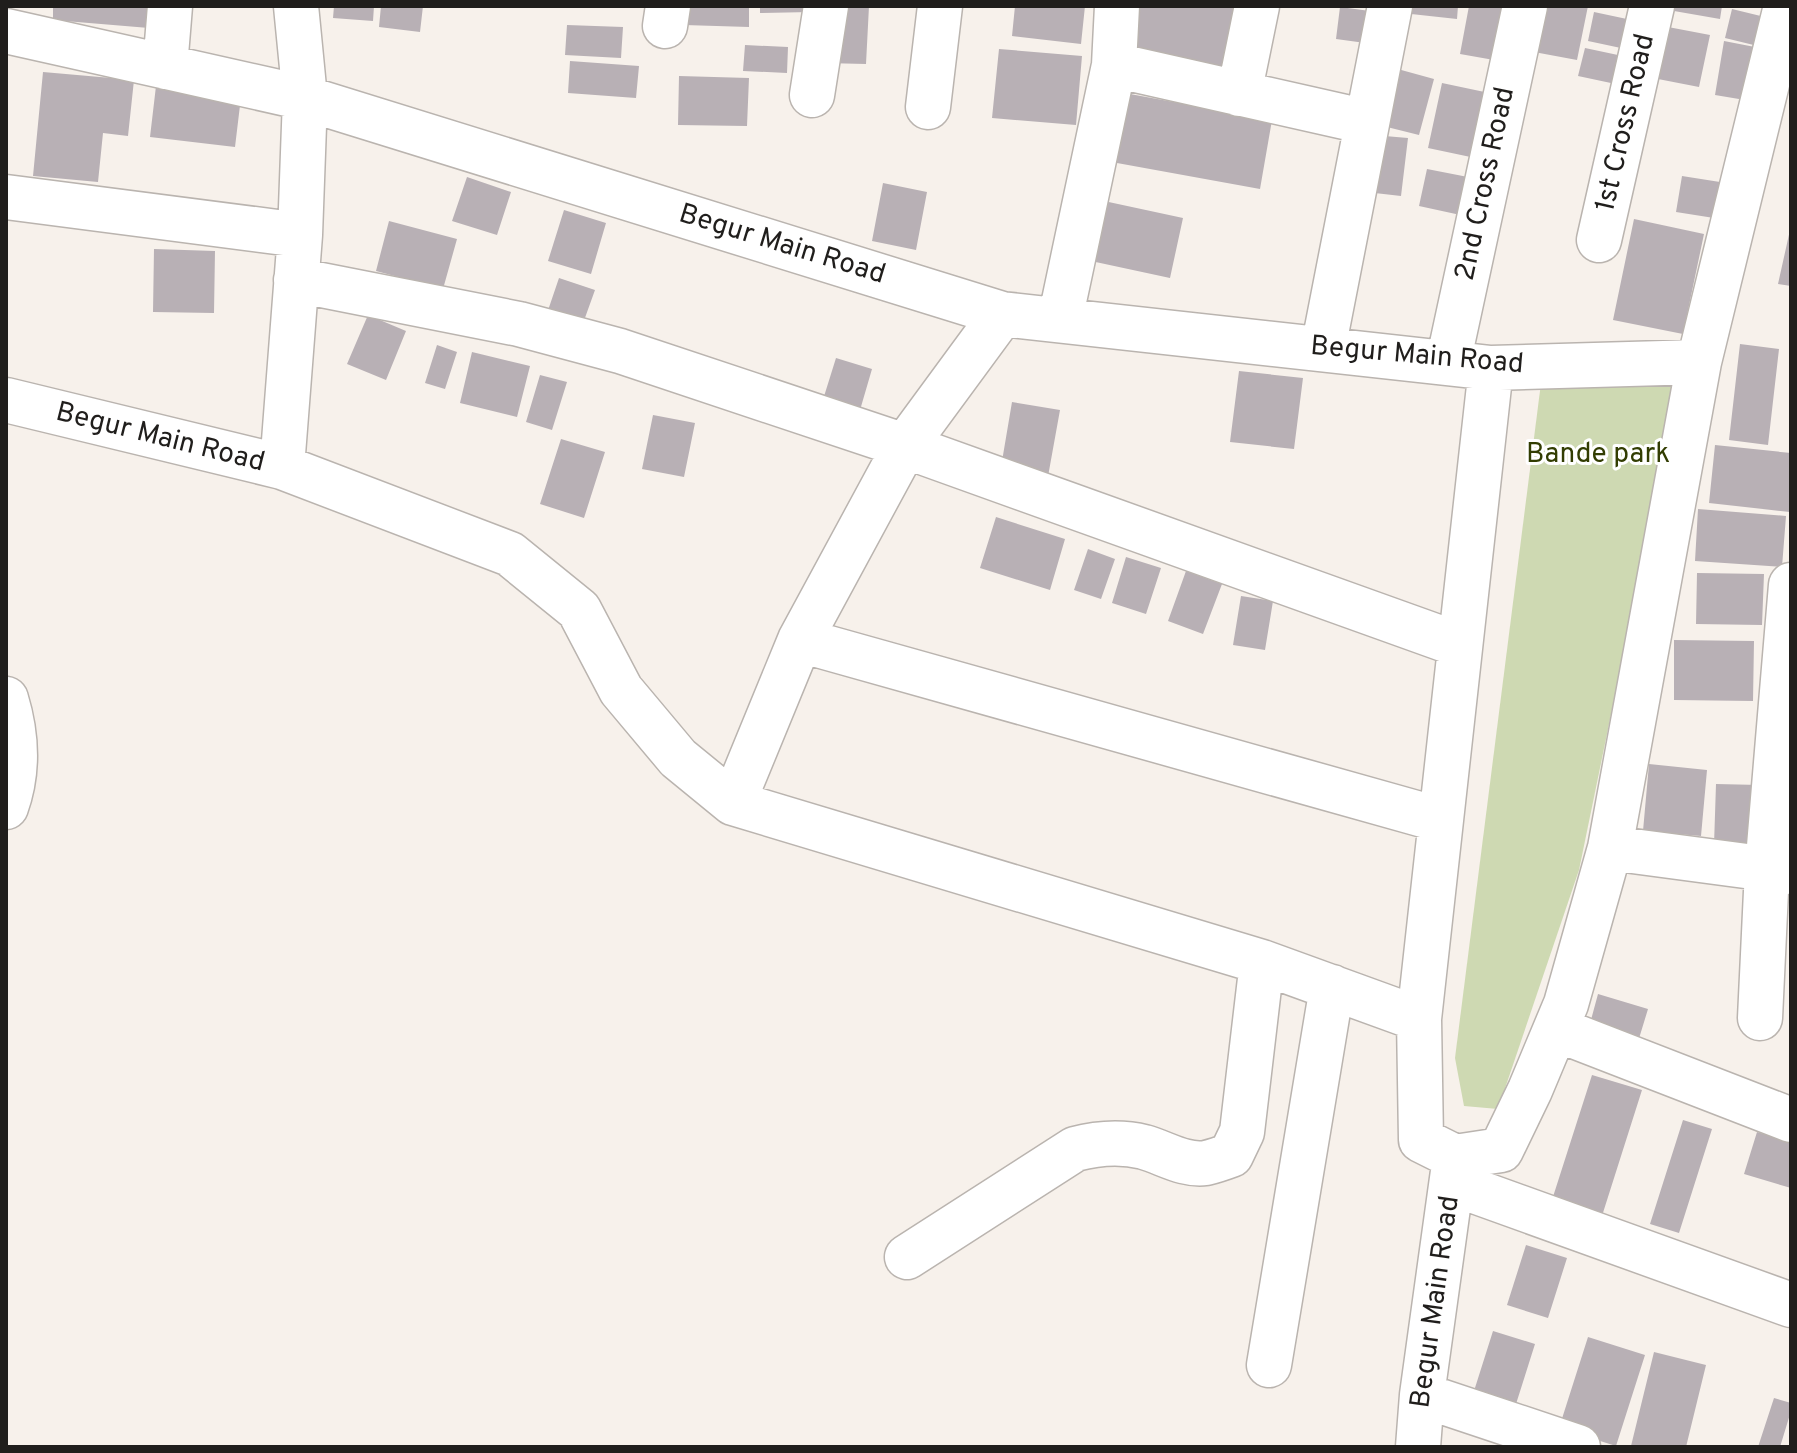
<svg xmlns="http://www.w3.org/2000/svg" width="1797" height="1453" viewBox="0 0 1797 1453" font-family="Overpass,sans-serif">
<rect width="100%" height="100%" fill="#f7f1eb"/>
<path fill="#ced9b2" d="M 1680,379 L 1579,870 L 1498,1109 L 1464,1106 L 1455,1058 L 1541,383 Z"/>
<path fill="#b8b0b5" d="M 53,6 L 164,6 L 161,29 L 53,20 Z
M 334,6 L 374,6 L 373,21 L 333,18 Z
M 381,6 L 423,6 L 420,32 L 379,27 Z
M 685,6 L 749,6 L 749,27 L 684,25 Z
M 760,6 L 811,6 L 811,12 L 760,13 Z
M 827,6 L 869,6 L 866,64 L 824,63 Z
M 1015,6 L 1085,6 L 1081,44 L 1012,36 Z
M 1134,6 L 1238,6 L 1227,73 L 1126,57 Z
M 1403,6 L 1458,6 L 1457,19 L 1402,13 Z
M 1469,6 L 1521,6 L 1511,63 L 1460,54 Z
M 1543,6 L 1588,6 L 1577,60 L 1534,52 Z
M 1675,6 L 1722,6 L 1720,19 L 1674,11 Z
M 1340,7 L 1385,13 L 1380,45 L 1336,39 Z
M 1732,9 L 1773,19 L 1766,48 L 1725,38 Z
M 1594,12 L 1641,22 L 1635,51 L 1588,41 Z
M 567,25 L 623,27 L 621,58 L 565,55 Z
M 1668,27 L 1710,35 L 1699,87 L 1658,79 Z
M 1724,41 L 1760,48 L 1751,101 L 1715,95 Z
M 745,45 L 788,47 L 787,73 L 743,71 Z
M 1585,48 L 1632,58 L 1625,86 L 1578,76 Z
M 999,49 L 1082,56 L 1076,125 L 992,118 Z
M 570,61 L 639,66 L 636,98 L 568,93 Z
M 1394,68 L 1434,79 L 1419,135 L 1379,125 Z
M 43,72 L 134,80 L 128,136 L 103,133 L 98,182 L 33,176 Z
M 679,76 L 749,78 L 747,126 L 678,125 Z
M 1442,83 L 1494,94 L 1480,159 L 1428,148 Z
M 156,86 L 241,97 L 235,147 L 150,137 Z
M 1119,92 L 1272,120 L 1260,189 L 1106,161 Z
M 1373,135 L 1408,138 L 1401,196 L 1366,192 Z
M 1427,169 L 1473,178 L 1465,216 L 1419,206 Z
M 1682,176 L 1720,182 L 1714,218 L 1676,212 Z
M 467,177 L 511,192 L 497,235 L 452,221 Z
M 883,183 L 927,192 L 916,250 L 872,241 Z
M 1104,201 L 1183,218 L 1170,278 L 1091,261 Z
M 564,210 L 606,223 L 591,274 L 548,261 Z
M 1634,219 L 1704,234 L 1683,334 L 1613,320 Z
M 389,221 L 457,239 L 443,289 L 376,271 Z
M 1790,230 L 1791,286 L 1778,284 Z
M 154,249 L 215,251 L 214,313 L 153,312 Z
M 559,278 L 595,290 L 577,340 L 542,328 Z
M 368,315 L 406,331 L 386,380 L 347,364 Z
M 1740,344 L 1779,349 L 1768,445 L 1729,440 Z
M 437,345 L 457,352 L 445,389 L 425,383 Z
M 472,352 L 530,366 L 517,417 L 460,403 Z
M 836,358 L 872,369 L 858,417 L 821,406 Z
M 1239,371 L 1303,378 L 1294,449 L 1230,442 Z
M 540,375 L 567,382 L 552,430 L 526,422 Z
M 1012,402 L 1060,410 L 1047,482 L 1000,473 Z
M 653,415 L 695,423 L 684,477 L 642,469 Z
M 561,439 L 605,452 L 584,518 L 540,504 Z
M 1715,445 L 1791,453 L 1790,512 L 1709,503 Z
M 1698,509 L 1786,516 L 1782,567 L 1695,561 Z
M 996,517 L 1065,539 L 1050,590 L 980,568 Z
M 1088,549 L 1115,559 L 1101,599 L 1074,590 Z
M 1126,557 L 1161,568 L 1146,614 L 1112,603 Z
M 1186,571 L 1222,584 L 1203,634 L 1168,621 Z
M 1697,573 L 1764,574 L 1762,625 L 1696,624 Z
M 1241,596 L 1273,601 L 1265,650 L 1233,645 Z
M 1674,640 L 1754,641 L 1753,701 L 1674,700 Z
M 1649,764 L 1707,770 L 1701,836 L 1643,831 Z
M 1716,784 L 1760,785 L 1758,847 L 1714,845 Z
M 1598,994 L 1648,1009 L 1637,1045 L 1588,1031 Z
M 1592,1075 L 1642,1090 L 1601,1219 L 1551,1203 Z
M 1683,1120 L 1712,1129 L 1679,1233 L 1650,1224 Z
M 1757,1132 L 1791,1142 L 1791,1188 L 1744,1174 Z
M 1526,1245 L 1567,1258 L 1548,1318 L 1507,1305 Z
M 1493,1331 L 1535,1344 L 1516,1404 L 1474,1391 Z
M 1588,1337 L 1645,1355 L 1616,1446 L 1559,1428 Z
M 1654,1352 L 1706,1365 L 1686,1447 L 1631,1446 Z
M 1774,1398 L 1791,1403 L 1791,1411 L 1780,1447 L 1758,1447 Z"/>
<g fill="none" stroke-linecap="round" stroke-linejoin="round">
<defs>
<path id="minor" d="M 665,26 L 668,6
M 6,31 L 305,98 L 1002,314 L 1491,368 L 1699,362
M 1114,65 L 1367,122
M 165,67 L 170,6
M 1239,94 L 1257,6
M 812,95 L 826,6
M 928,107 L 940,6
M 6,197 L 300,235
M 1599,240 L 1652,6
M 296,280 L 519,324 L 620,351 L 905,446 L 1460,645
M 1002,314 L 905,446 L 800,640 L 733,803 L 1262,962 L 1419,1019
M 1060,320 L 1114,65 L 1117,6
M 1323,349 L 1390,6
M 1448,363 L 1525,6
M 1491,368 L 1419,1019 L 1421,1140 L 1455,1157 L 1501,1150 L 1530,1090 L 1566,1004 L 1610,848 L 1699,362 L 1786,6
M 6,400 L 282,467 L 300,235 L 305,98 L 296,6
M 282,467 L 510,554 L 579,610 L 621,690 L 678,758 L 733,803
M 800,640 L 1441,820
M 6,699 C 17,735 19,771 6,807
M 1610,848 L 1791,872
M 1760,1018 L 1767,870 L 1791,585
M 1556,1029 L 1791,1120
M 1452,1183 L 1791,1305
M 907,1257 L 1075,1149 C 1098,1143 1120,1141 1144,1147 C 1165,1153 1184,1166 1206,1163 C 1214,1161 1223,1158 1231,1155 L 1242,1132 L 1262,962
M 1269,1365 L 1332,987
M 1422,1395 L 1578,1447
M 1418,1447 L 1422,1395 L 1455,1157"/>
</defs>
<use href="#minor" stroke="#bab4af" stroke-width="47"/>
<use href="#minor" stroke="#fff" stroke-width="44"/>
</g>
<g text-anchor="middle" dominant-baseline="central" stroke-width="6" stroke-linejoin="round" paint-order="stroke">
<g font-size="28" fill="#201e1c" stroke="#fff">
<text transform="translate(1626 123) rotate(-77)">1st Cross Road</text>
<text transform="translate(1486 184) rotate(-78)">2nd Cross Road</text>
<text transform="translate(782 245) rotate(17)">Begur Main Road</text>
<text transform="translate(1417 356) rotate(5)">Begur Main Road</text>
<text transform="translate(160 438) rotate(14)">Begur Main Road</text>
<text transform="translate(1436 1302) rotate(-82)">Begur Main Road</text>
</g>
<g font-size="28" fill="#323d02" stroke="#fff">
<text x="1598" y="455">Bande park</text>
</g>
</g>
<rect width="1797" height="1453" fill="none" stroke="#201e1c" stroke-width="16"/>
</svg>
